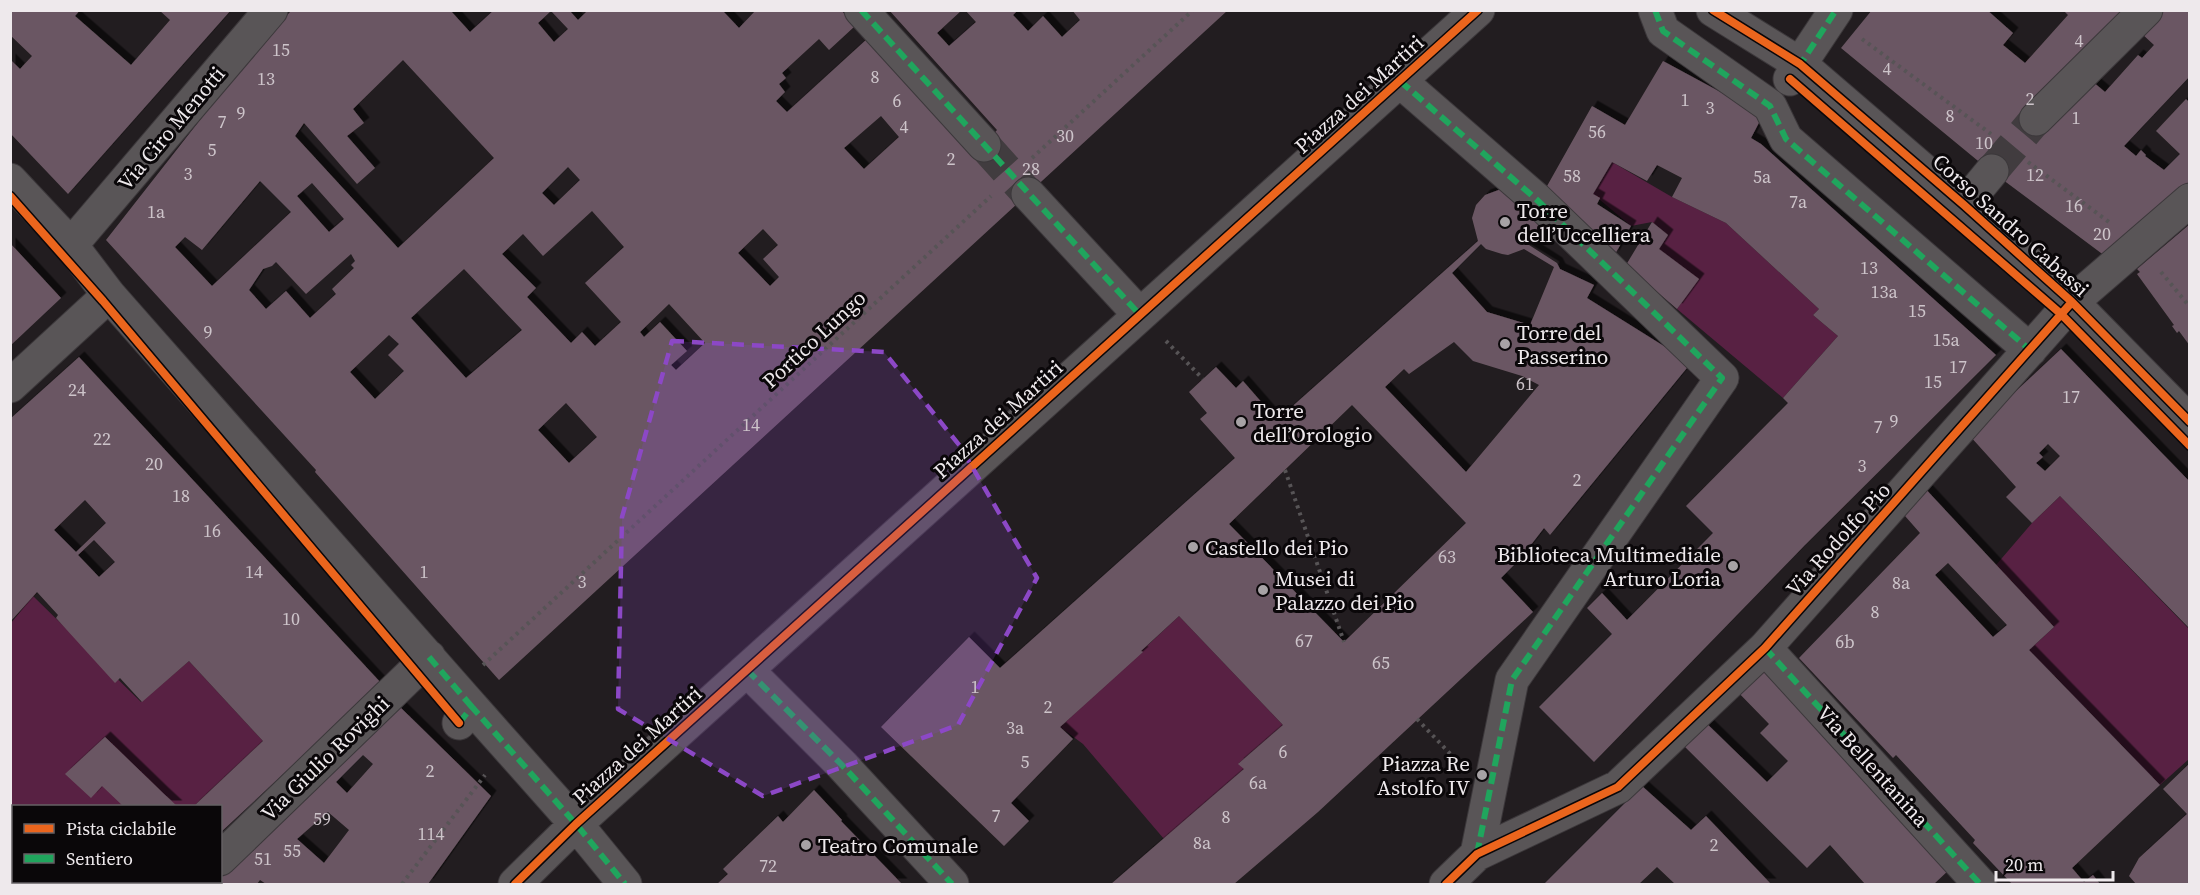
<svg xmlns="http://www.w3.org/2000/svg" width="2200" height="895" viewBox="0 0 2200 895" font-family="'Source Serif 4',serif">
<defs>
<filter id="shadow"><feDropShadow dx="5.5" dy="-5.5" stdDeviation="0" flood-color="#0009"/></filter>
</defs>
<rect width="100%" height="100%" fill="#221d20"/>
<path fill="#582143" d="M 1612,162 L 1672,197 L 1726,223 L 1819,309 L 1813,315 L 1838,336 L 1783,398 L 1677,309 L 1698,279 L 1659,249 L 1668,235 L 1652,222 L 1631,226 L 1593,194 Z
M 2060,496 L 2189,629 L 2189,759 L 2160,785 L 2029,650 L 2054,627 L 1996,565 L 2032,523 Z
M 33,596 L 141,702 L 189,661 L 263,741 L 194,806 L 14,806 L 13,829 L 11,827 L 11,623 Z
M 1179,616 L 1283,725 L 1239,763 L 1244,769 L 1164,839 L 1083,744 L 1060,727 Z"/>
<path fill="#6b5763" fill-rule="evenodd" filter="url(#shadow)" d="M 10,10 L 80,10 L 75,16 L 131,65 L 170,20 L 159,10 L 231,10 L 68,194 L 10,133 L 10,59 L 20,69 L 32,56 L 10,35 Z
M 292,10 L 450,10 L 470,32 L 494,10 L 569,10 L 578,20 L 588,10 L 722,10 L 739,28 L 756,10 L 841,10 L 855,26 L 829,50 L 819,39 L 782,73 L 786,78 L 779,84 L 785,92 L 776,101 L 787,112 L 867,39 L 971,154 L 984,145 L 997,130 L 889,10 L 962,10 L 937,33 L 949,46 L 976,22 L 965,10 L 1018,10 L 1013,15 L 1028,31 L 1043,16 L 1062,37 L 1080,20 L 1072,10 L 1228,10 L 499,680 L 315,472 L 316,470 L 106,240 L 261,42 ZM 551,11 L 568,29 L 554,42 L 538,23 ZM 403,60 L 494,158 L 398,248 L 295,136 L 304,123 L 357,184 L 375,168 L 347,136 L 364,123 L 353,109 ZM 881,116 L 899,137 L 864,169 L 844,148 ZM 568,167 L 580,180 L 554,205 L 542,193 ZM 260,181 L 291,212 L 212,286 L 175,247 L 185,237 L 202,250 ZM 312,183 L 344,219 L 329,232 L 297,196 ZM 592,211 L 624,247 L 585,283 L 621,322 L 595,346 L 582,332 L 571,343 L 527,297 L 536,288 L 502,254 L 523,234 L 543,256 ZM 763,229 L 778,245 L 763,259 L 779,277 L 770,286 L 738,253 ZM 351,254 L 355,261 L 351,265 L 354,268 L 332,289 L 336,294 L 310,318 L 286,291 L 266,309 L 249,290 L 263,269 L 272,266 L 276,262 L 306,294 ZM 464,269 L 522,330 L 466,378 L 411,318 ZM 669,304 L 705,343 L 676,370 L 671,365 L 687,351 L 660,322 L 644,337 L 640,332 ZM 389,335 L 399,344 L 388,355 L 404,371 L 375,399 L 350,372 ZM 566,403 L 597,437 L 569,463 L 538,430 Z
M 1872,10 L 1987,10 L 2013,33 L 2003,45 L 2025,63 L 2068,15 L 2063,10 L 2123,10 L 2086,76 L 2105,92 L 2138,55 L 2142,58 L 2154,45 L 2141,33 L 2165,10 L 2190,10 L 2190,76 L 2124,146 L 2136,156 L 2141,150 L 2146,155 L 2145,156 L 2164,170 L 2180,154 L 2156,131 L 2186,99 L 2190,103 L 2190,185 L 2105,256 L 1983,165 L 1841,48 Z
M 1663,61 L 1763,115 L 1751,138 L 1761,144 L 1996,355 L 1804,546 L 1594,762 L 1539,707 L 1612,634 L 1587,608 L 1602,593 L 1627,620 L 1713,533 L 1686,506 L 1788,403 L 1783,398 L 1838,336 L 1813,315 L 1819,309 L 1726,223 L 1672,197 L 1682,178 L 1657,165 L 1647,181 L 1612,162 L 1593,194 L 1600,198 L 1597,204 L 1631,226 L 1614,256 L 1542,195 L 1592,106 L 1625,125 Z
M 1504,188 L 1539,220 L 1537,232 L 1529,245 L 1557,263 L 1560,269 L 1594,285 L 1587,298 L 1691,363 L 1550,535 L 1544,528 L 1520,559 L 1501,578 L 1533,612 L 1318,812 L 1234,884 L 1111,884 L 1244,769 L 1238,764 L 1283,725 L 1179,616 L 1141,651 L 1143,652 L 1060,727 L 1073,739 L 1011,803 L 1029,821 L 1004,846 L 881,727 L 969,637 L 1000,668 L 1235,458 L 1200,419 L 1207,413 L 1189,392 L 1216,367 L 1236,388 L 1243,381 L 1277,420 L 1478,241 L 1472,218 L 1476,205 L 1485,195 ZM 1481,244 L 1486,249 L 1502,254 L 1508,255 L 1524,249 L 1554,267 L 1530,325 L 1487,312 L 1452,273 ZM 1454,342 L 1473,361 L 1522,376 L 1539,385 L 1466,472 L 1385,387 L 1404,369 L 1409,374 ZM 1352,405 L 1466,523 L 1344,642 L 1229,524 Z
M 1652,222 L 1668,235 L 1659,249 L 1699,279 L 1677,309 L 1626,265 Z
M 2190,224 L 2190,346 L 2179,331 L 2177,333 L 2172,326 L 2174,325 L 2137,274 L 2140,272 L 2137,269 Z
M 10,243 L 61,298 L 10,346 Z
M 2061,349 L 2190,482 L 2190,629 L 2060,496 L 2032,523 L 2006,497 L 2016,487 L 1969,435 ZM 2048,444 L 2060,456 L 2045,471 L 2036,463 L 2043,457 L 2039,453 Z
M 79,357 L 381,683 L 220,833 L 220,806 L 194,806 L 263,741 L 189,661 L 142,702 L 120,678 L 115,683 L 56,618 L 58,615 L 37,592 L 10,622 L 10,419 ZM 85,500 L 106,523 L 76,552 L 54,530 ZM 94,540 L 115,562 L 99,577 L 78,555 Z
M 1921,484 L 2054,627 L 2029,650 L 2160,785 L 2072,868 L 2084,882 L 2093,875 L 2100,884 L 2012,884 L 1973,843 L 1975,840 L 1923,784 L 1896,755 L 1893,758 L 1799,658 L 1920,533 L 1898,508 ZM 1948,563 L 2007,625 L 1993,637 L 1935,575 Z
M 1754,662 L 1951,868 L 1934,884 L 1865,884 L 1830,845 L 1807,868 L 1680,742 L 1702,719 L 1767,782 L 1788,761 L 1760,733 L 1769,724 L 1732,686 Z
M 399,706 L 491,796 L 428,884 L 266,884 L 260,880 L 257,884 L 209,884 L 212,882 L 220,882 L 220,873 ZM 363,755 L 373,764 L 347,793 L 336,782 ZM 328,812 L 349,830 L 324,863 L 297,839 Z
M 105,737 L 164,794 L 177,806 L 123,806 L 102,786 L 91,798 L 65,774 Z
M 2190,763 L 2190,884 L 2136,884 L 2129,876 L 2139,858 L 2187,814 L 2163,789 Z
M 1642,786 L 1691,830 L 1706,816 L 1771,884 L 1675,884 L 1657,867 L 1639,884 L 1544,884 Z
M 814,790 L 842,820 L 841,821 L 902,884 L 717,884 L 728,874 L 723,869 L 778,816 L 783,822 Z
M 10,827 L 14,829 L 14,882 L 72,882 L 75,884 L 78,882 L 171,882 L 168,884 L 10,884 Z"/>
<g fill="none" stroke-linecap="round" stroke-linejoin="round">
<path stroke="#413c3f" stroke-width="33" stroke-dasharray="33 16" stroke-linecap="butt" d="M 984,145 L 1028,194
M 1992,171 L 2036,119"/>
<defs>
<path id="minor" d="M 861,10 L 984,145
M 1655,10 L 1663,31 L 1770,106 L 1786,139 L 2030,350
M 1713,10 L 1800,64 L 1964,205 L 2072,302 L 2190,422
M 1790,79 L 1836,10
M 1400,81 L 1536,199 L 1722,378 L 1512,680 L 1477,854
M 2036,119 L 2146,10
M 10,180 L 71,245 L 109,295 L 472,707
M 1028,194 L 1140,315
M 1964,205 L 1992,171
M 71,245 L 271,10
M 10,386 L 109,295
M 1765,648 L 1980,884
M 747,670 L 842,765 L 952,884
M 459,723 L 472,707 L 576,824 L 625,884
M 220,859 L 429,657
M 194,884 L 197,882
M 515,884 L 576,824 L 1478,10
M 1446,884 L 1477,854 L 1618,787 L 1765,648 L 2072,302 L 2190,200"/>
</defs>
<use href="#minor" stroke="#3c383b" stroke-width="35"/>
<path stroke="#575456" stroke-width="4" stroke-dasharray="3 4.5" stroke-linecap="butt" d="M 1862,39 L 1991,134
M 1032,158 L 1193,10
M 2028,162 L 2109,222
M 2161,272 L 2190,307
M 1166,341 L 1203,379
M 1285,470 L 1344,642
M 483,665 L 991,196
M 1417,719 L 1458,762
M 402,884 L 485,775"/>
<use href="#minor" stroke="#595557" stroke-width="33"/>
<path stroke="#20a55d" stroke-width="6" stroke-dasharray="12 6" stroke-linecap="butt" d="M 861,10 L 1140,315
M 1655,10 L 1663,31 L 1770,106 L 1786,139 L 2030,350
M 1798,68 L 1836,10
M 1400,81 L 1536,199 L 1722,378 L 1512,680 L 1477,854
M 1765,648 L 1980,884
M 429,657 L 472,707
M 747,670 L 842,765 L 952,884
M 459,723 L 472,707 L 576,824 L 625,884"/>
<defs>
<path id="cycleway" d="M 1713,10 L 1800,64 L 1964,205 L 2072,302 L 2190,422
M 1790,79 L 2061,314 L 2190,446
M 10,196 L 103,301 L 459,723
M 515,884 L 576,824 L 1478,10
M 1446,884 L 1477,854 L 1618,787 L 1765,648 L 2072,302"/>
</defs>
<use href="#cycleway" stroke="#0a0709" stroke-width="11"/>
<use href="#cycleway" stroke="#eb651d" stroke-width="8"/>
</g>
<path fill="#8c48c6" fill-opacity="0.2" stroke="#8c48c6" stroke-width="4.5" stroke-dasharray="12 8" stroke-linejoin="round" d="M 672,341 L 884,352 L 960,446 L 1037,578 L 958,725 L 763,796 L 618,709 L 622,517 Z"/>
<g fill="#a7a2a5" stroke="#0a0709" stroke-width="2">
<circle cx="1505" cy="222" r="6"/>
<circle cx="1505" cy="344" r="6"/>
<circle cx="1241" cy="422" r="6"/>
<circle cx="1193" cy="547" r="6"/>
<circle cx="1733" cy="566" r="6"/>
<circle cx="1263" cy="590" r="6"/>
<circle cx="1482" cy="775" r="6"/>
<circle cx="806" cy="845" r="6"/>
</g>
<g text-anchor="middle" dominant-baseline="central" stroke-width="6" stroke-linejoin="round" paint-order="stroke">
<g font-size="18" fill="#cdc4ca">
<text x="2079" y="40">4</text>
<text x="281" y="49">15</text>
<text x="1887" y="68">4</text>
<text x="875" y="76">8</text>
<text x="266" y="78">13</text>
<text x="2030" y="98">2</text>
<text x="1685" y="99">1</text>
<text x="897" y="100">6</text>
<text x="1710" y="107">3</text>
<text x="241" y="112">9</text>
<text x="1950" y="115">8</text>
<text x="2076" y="117">1</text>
<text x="222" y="121">7</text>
<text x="904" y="126">4</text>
<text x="1597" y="131">56</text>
<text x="1065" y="135">30</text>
<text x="1984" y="142">10</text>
<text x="212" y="149">5</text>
<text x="951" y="158">2</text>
<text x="1031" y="168">28</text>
<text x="188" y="173">3</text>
<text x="2035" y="174">12</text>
<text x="1572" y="175">58</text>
<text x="1762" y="176">5a</text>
<text x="1798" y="201">7a</text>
<text x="2074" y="205">16</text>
<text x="156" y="211">1a</text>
<text x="2102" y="233">20</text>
<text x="1869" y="267">13</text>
<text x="1884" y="291">13a</text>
<text x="1917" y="310">15</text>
<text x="208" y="331">9</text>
<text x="1946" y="339">15a</text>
<text x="1958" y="366">17</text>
<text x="1933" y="381">15</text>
<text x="1525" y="383">61</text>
<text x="77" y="389">24</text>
<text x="2071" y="396">17</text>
<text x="1894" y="420">9</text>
<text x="751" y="424">14</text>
<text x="1878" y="426">7</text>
<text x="102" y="438">22</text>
<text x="154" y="463">20</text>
<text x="1862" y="465">3</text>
<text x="1577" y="479">2</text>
<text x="181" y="495">18</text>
<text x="212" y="530">16</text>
<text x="1447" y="556">63</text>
<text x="254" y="571">14</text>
<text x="424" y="571">1</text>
<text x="582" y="581">3</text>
<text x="1901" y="582">8a</text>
<text x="1875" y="611">8</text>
<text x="291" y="618">10</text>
<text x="1304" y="640">67</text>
<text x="1845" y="641">6b</text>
<text x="1381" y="662">65</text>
<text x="975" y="686">1</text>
<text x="1048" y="706">2</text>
<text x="1015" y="727">3a</text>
<text x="1283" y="751">6</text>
<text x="1025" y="761">5</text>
<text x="430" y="770">2</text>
<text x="1258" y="782">6a</text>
<text x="996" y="815">7</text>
<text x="1226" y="816">8</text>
<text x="322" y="818">59</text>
<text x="431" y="833">114</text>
<text x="1202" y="842">8a</text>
<text x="1714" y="844">2</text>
<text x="292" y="850">55</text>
<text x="263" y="858">51</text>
<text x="768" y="865">72</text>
</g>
<g font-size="21" fill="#eee9ec" stroke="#0a0709">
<text transform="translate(1359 94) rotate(-42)">Piazza dei Martiri</text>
<text transform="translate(171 128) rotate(-50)">Via Ciro Menotti</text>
<text transform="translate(2011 225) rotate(42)">Corso Sandro Cabassi</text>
<text transform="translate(814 339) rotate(-43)">Portico Lungo</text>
<text transform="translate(998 419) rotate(-42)">Piazza dei Martiri</text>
<text transform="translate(1838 539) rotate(-48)">Via Rodolfo Pio</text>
<text transform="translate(637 745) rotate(-42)">Piazza dei Martiri</text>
<text transform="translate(325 758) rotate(-44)">Via Giulio Rovighi</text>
<text transform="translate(1873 766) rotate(48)">Via Bellentanina</text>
</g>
<g font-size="21" fill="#eee9ec" stroke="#0a0709" text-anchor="start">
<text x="1517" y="210">Torre<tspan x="1517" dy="24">dell’Uccelliera</tspan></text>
<text x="1517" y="332">Torre del<tspan x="1517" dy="24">Passerino</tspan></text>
<text x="1253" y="410">Torre<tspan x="1253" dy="24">dell’Orologio</tspan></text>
<text x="1205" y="547">Castello dei Pio</text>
<text x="1721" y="554" text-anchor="end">Biblioteca Multimediale<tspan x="1721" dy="24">Arturo Loria</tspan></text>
<text x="1275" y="578">Musei di<tspan x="1275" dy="24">Palazzo dei Pio</tspan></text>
<text x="1470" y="763" text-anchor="end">Piazza Re<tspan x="1470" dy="24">Astolfo IV</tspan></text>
<text x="818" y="845">Teatro Comunale</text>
</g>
</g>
<rect width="2200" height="895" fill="none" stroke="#eee9ec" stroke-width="24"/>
<rect x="12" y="805" width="210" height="78" fill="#0a0709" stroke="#656164" stroke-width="1.5"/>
<rect x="24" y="824" width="30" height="9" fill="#eb651d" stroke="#656164" stroke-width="1.5"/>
<text x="66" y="835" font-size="18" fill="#eee9ec">Pista ciclabile</text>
<rect x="24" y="854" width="30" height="9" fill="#20a55d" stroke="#656164" stroke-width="1.5"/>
<text x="66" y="865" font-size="18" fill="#eee9ec">Sentiero</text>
<path d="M1996 871v9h117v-9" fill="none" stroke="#eee9ec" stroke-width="3"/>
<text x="2005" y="871" font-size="18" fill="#eee9ec" stroke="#0a0709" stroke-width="4.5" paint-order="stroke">20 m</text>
</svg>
